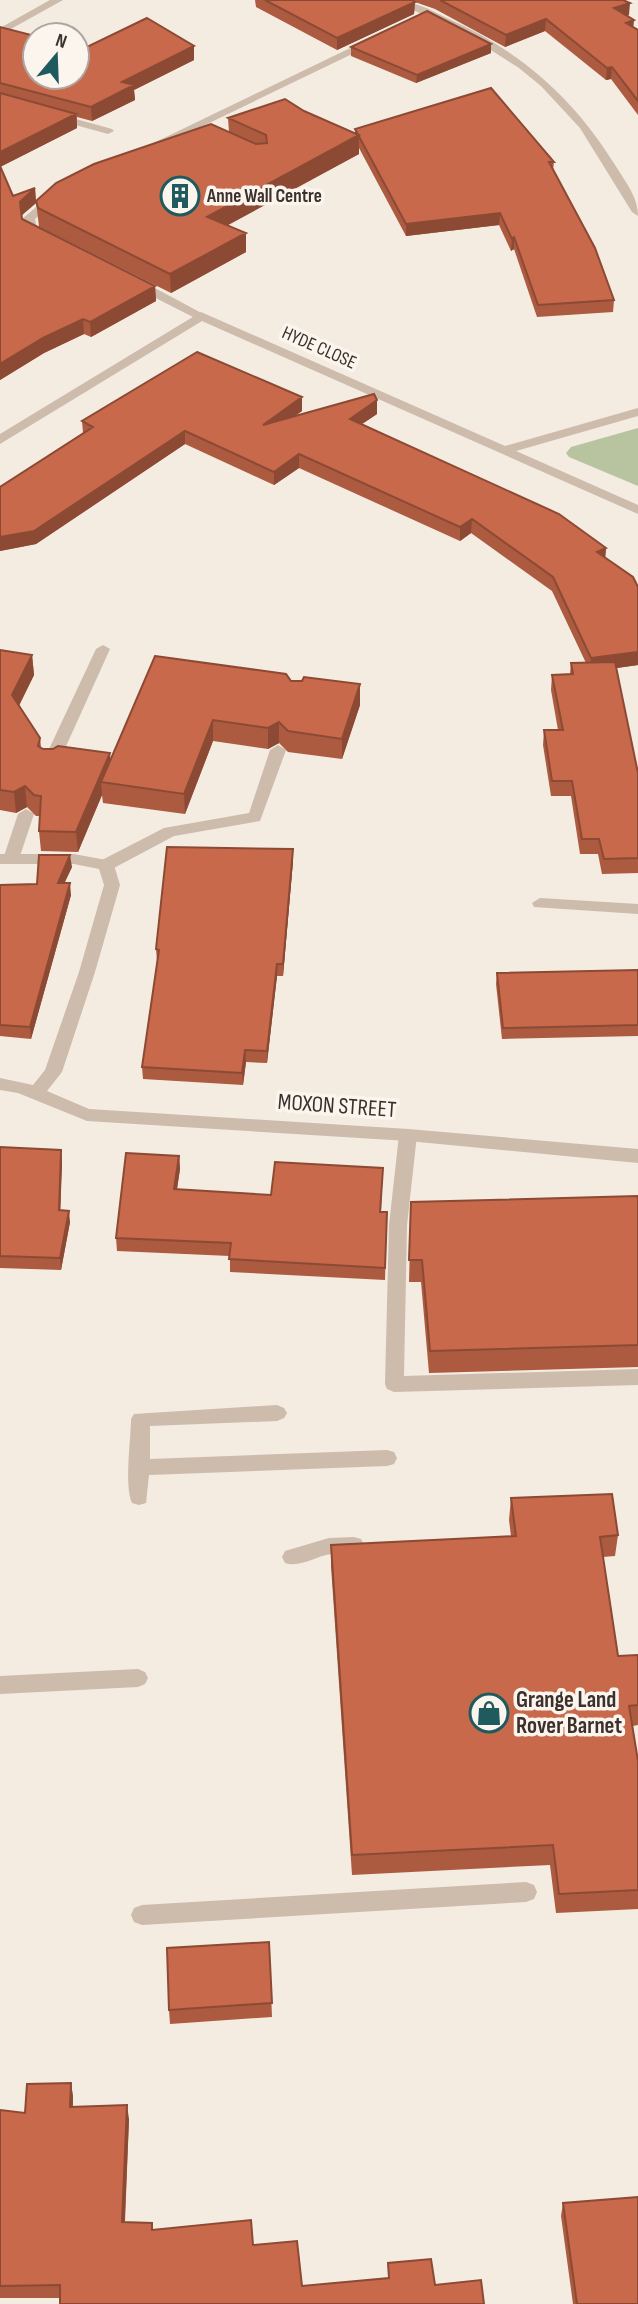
<svg xmlns="http://www.w3.org/2000/svg" width="638" height="2304" viewBox="0 0 638 2304" font-family="'Sofia Sans Condensed',sans-serif">
<rect width="100%" height="100%" fill="#f4ebe1"/>
<path fill="#b8c4a0" d="M 638,428 L 638,486 L 569,457 L 566,453 L 571,447 Z"/>
<g fill="none" stroke-linecap="round" stroke-linejoin="round">
<path fill="#cdbbac" fill-rule="evenodd" d="M 373,37 L 377,38 L 377,42 L 147,153 L 137,151 Z
M 54,113 L 112,129 L 114,131 L 108,134 L 50,118 L 50,114 Z
M 52,194 L 62,196 L 35,219 L 37,229 L 51,238 L 45,242 L 27,234 L 23,218 Z
M 132,280 L 140,280 L 207,316 L 197,319 L 132,286 Z
M 103,645 L 110,649 L 58,764 L 55,767 L 45,767 L 42,764 L 96,649 Z
M 278,745 L 286,750 L 260,821 L 174,836 L 112,869 L 100,869 L 98,865 L 100,861 L 164,828 L 249,813 L 270,750 Z
M 26,809 L 34,814 L 19,859 L 11,864 L 5,863 L 3,859 L 18,814 Z
M 408,1129 L 417,1135 L 407,1225 L 404,1376 L 638,1369 L 638,1385 L 394,1392 L 387,1389 L 385,1384 L 389,1225 L 399,1135 Z
M 277,1405 L 284,1408 L 287,1413 L 284,1418 L 277,1421 L 150,1426 L 150,1459 L 387,1450 L 394,1452 L 397,1458 L 394,1464 L 387,1466 L 149,1475 L 146,1503 L 139,1505 L 132,1503 C 124,1486 131,1439 131,1419 L 134,1414 Z
M 354,1537 L 361,1539 L 364,1545 L 361,1551 C 351,1554 342,1553 331,1554 C 316,1556 300,1568 285,1563 L 282,1557 L 285,1551 L 329,1538 Z
M 138,1669 L 145,1672 L 148,1678 L 145,1684 L 138,1687 L 0,1694 L 0,1676 Z
M 526,1882 L 534,1885 L 537,1892 L 534,1899 L 526,1902 L 142,1925 L 134,1922 L 131,1915 L 134,1908 L 142,1905 Z"/>
<path fill="#cdbbac" fill-rule="evenodd" d="M 50,0 L 63,0 L 0,35 L 0,28 Z
M 392,0 C 412,0 429,9 447,18 C 521,51 575,99 617,168 C 626,183 638,197 638,216 L 632,212 L 580,128 L 541,86 L 519,68 L 472,38 Z
M 201,312 L 505,446 L 638,408 L 638,416 L 516,451 L 638,505 L 638,514 L 202,321 L 0,444 L 0,434 Z
M 0,854 L 74,854 L 106,860 L 114,865 L 120,885 L 95,972 L 62,1072 L 47,1091 L 89,1109 L 408,1129 L 638,1149 L 638,1163 L 408,1141 L 87,1121 L 18,1093 L 0,1090 L 0,1078 L 33,1085 L 45,1070 L 79,972 L 104,885 L 99,869 L 74,864 L 0,864 Z
M 540,898 L 638,904 L 638,914 L 534,907 L 532,903 Z"/>
</g>
<path fill="#ac5a40" d="M 255,0 L 623,0 L 629,15 L 627,16 L 633,27 L 638,30 L 638,115 L 611,79 L 606,80 L 545,31 L 505,47 L 435,9 L 415,2 L 414,14 L 337,50 L 256,7 Z
M 0,27 L 85,48 L 194,46 L 194,60 L 134,90 L 135,100 L 92,121 L 77,117 L 77,128 L 0,167 L 13,196 L 35,188 L 36,203 L 22,215 L 22,219 L 155,286 L 156,301 L 91,337 L 84,334 L 44,353 L 0,380 Z
M 491,44 L 491,53 L 416,83 L 351,56 L 351,47 Z
M 304,111 L 355,133 L 355,129 L 554,162 L 553,170 L 614,300 L 613,312 L 537,317 L 514,249 L 511,251 L 499,225 L 406,236 L 359,148 L 359,154 L 227,225 L 246,252 L 171,293 L 39,227 L 36,201 L 229,132 L 228,118 Z
M 377,400 L 377,414 L 362,424 L 606,548 L 605,557 L 638,587 L 638,665 L 616,668 L 638,773 L 638,873 L 602,874 L 598,854 L 580,854 L 571,796 L 551,796 L 543,745 L 544,730 L 558,730 L 551,690 L 552,675 L 570,674 L 571,663 L 586,663 L 552,591 L 471,533 L 460,541 L 299,468 L 274,485 L 185,444 L 36,544 L 0,551 L 0,487 L 83,433 L 82,421 L 302,411 L 295,416 Z
M 0,650 L 32,655 L 34,675 L 19,706 L 40,738 L 41,747 L 43,749 L 111,760 L 291,681 L 360,705 L 342,759 L 288,752 L 279,743 L 268,749 L 213,741 L 185,814 L 103,803 L 102,795 L 78,852 L 41,851 L 39,831 L 40,816 L 36,816 L 27,807 L 16,813 L 0,810 Z
M 293,861 L 283,976 L 277,976 L 267,1063 L 246,1062 L 243,1085 L 143,1079 L 142,1067 L 157,961 L 156,949 Z
M 72,867 L 64,883 L 71,895 L 31,1039 L 0,1036 L 0,885 L 37,884 Z
M 638,970 L 638,1036 L 502,1039 L 496,984 L 497,973 Z
M 0,1147 L 61,1150 L 62,1162 L 60,1210 L 70,1222 L 61,1270 L 0,1268 Z
M 179,1156 L 180,1169 L 177,1189 L 271,1195 L 383,1168 L 381,1212 L 387,1212 L 385,1280 L 230,1272 L 230,1256 L 117,1251 L 116,1238 Z
M 638,1196 L 638,1367 L 429,1373 L 421,1282 L 409,1282 L 411,1202 Z
M 511,1498 L 618,1535 L 615,1556 L 603,1557 L 618,1656 L 638,1658 L 638,1725 L 633,1726 L 638,1761 L 638,1909 L 556,1913 L 550,1865 L 352,1875 L 331,1566 L 331,1545 L 511,1536 L 509,1520 Z
M 269,1942 L 272,2017 L 170,2024 L 169,2010 Z
M 71,2083 L 73,2097 L 73,2107 L 129,2119 L 125,2222 L 153,2230 L 253,2245 L 302,2286 L 388,2278 L 388,2263 L 435,2285 L 484,2304 L 60,2298 L 0,2298 L 0,2110 L 25,2113 Z
M 563,2203 L 638,2304 L 573,2304 L 561,2216 Z"/>
<path fill="#8c4a34" d="M 415,2 L 414,14 L 337,50 L 337,38 Z
M 630,3 L 629,15 L 613,20 L 614,8 Z
M 546,19 L 545,31 L 505,47 L 506,35 Z
M 634,20 L 633,32 L 626,23 Z
M 491,44 L 491,53 L 416,83 L 417,75 Z
M 194,46 L 194,60 L 134,90 L 135,100 L 92,121 L 91,107 L 122,82 Z
M 612,67 L 611,79 L 606,80 L 607,68 Z
M 76,114 L 77,128 L 0,167 L 0,152 Z
M 359,135 L 359,154 L 208,236 L 207,217 Z
M 35,188 L 36,203 L 21,216 L 20,202 Z
M 500,213 L 499,225 L 406,236 L 406,224 Z
M 246,233 L 246,252 L 171,293 L 170,274 Z
M 514,237 L 514,249 L 511,251 L 512,239 Z
M 155,286 L 156,301 L 91,337 L 90,322 Z
M 83,319 L 84,334 L 44,353 L 0,380 L 0,364 L 43,338 Z
M 302,397 L 302,411 L 263,438 L 263,425 Z
M 377,400 L 377,414 L 350,432 L 350,419 Z
M 185,431 L 185,444 L 36,544 L 0,551 L 0,537 Z
M 299,454 L 299,468 L 274,485 L 274,472 Z
M 472,519 L 471,533 L 460,541 L 460,527 Z
M 606,548 L 605,561 L 597,552 Z
M 638,652 L 638,665 L 590,672 L 591,658 Z
M 32,655 L 34,675 L 14,715 L 12,695 Z
M 360,684 L 360,705 L 342,759 L 342,739 Z
M 213,720 L 213,741 L 185,814 L 184,794 Z
M 279,722 L 279,743 L 268,749 L 268,728 Z
M 110,753 L 112,773 L 101,782 L 102,795 L 78,852 L 76,832 Z
M 25,786 L 27,807 L 16,813 L 14,792 Z
M 293,849 L 293,861 L 283,976 L 283,964 Z
M 70,855 L 72,867 L 59,895 L 58,883 Z
M 70,883 L 71,895 L 31,1039 L 30,1027 Z
M 277,964 L 277,976 L 267,1063 L 267,1051 Z
M 245,1050 L 246,1062 L 243,1085 L 242,1073 Z
M 61,1150 L 62,1162 L 60,1222 L 59,1210 Z
M 179,1156 L 180,1169 L 175,1202 L 174,1189 Z
M 69,1211 L 70,1222 L 61,1270 L 60,1258 Z
M 71,2083 L 73,2097 L 72,2121 L 70,2107 Z
M 127,2105 L 129,2119 L 124,2235 L 122,2222 Z"/>
<path fill="#c8694b" stroke="#8c4a34" stroke-width="2" d="M 265,0 L 412,0 L 415,2 L 337,38 Z
M 440,0 L 623,0 L 630,3 L 614,8 L 634,20 L 626,23 L 638,30 L 638,101 L 612,67 L 607,68 L 546,19 L 506,35 Z
M 427,11 L 491,44 L 417,75 L 351,47 Z
M 147,18 L 194,46 L 122,82 L 134,85 L 91,107 L 0,83 L 0,27 L 35,36 L 35,77 L 77,77 L 77,46 L 85,48 Z
M 491,88 L 554,162 L 549,162 L 595,248 L 614,300 L 538,305 L 514,237 L 512,239 L 500,213 L 406,224 L 355,129 Z
M 0,93 L 76,114 L 0,152 Z
M 285,99 L 304,111 L 359,135 L 207,217 L 246,233 L 170,274 L 38,208 L 36,201 L 56,183 L 94,164 L 211,124 L 256,144 L 267,143 L 266,135 L 228,118 Z
M 0,166 L 13,196 L 35,188 L 20,202 L 22,219 L 155,286 L 90,322 L 83,319 L 43,338 L 0,364 Z
M 197,352 L 302,397 L 263,425 L 374,394 L 377,400 L 350,419 L 559,514 L 606,548 L 597,552 L 633,577 L 638,587 L 638,652 L 591,658 L 553,577 L 472,519 L 460,527 L 299,454 L 274,472 L 185,431 L 34,531 L 0,537 L 0,487 L 93,427 L 82,421 Z
M 0,650 L 32,655 L 12,695 L 40,738 L 38,746 L 43,749 L 53,749 L 58,746 L 110,753 L 76,832 L 39,831 L 41,796 L 34,795 L 25,786 L 14,792 L 0,790 Z
M 155,656 L 286,674 L 291,681 L 302,681 L 304,677 L 360,684 L 342,739 L 288,731 L 279,722 L 268,728 L 213,720 L 184,794 L 101,782 Z
M 615,662 L 638,773 L 638,858 L 604,859 L 599,839 L 582,839 L 572,781 L 552,781 L 544,730 L 563,730 L 552,675 L 573,674 L 571,663 Z
M 167,847 L 293,849 L 283,964 L 277,964 L 267,1051 L 245,1050 L 242,1073 L 142,1067 L 159,950 L 156,949 Z
M 39,855 L 70,855 L 58,883 L 70,883 L 30,1027 L 0,1025 L 0,885 L 37,884 Z
M 638,970 L 638,1025 L 503,1028 L 497,973 Z
M 0,1147 L 61,1150 L 59,1210 L 69,1211 L 60,1258 L 0,1256 Z
M 126,1153 L 179,1156 L 174,1189 L 271,1195 L 275,1162 L 383,1168 L 380,1212 L 387,1212 L 385,1268 L 229,1259 L 231,1243 L 116,1238 Z
M 638,1196 L 638,1345 L 430,1351 L 422,1260 L 409,1260 L 411,1202 Z
M 612,1494 L 618,1535 L 600,1537 L 618,1656 L 638,1655 L 638,1705 L 629,1706 L 638,1761 L 638,1890 L 559,1894 L 553,1845 L 352,1855 L 331,1545 L 516,1536 L 511,1498 Z
M 269,1942 L 272,2003 L 169,2010 L 167,1948 Z
M 71,2083 L 70,2107 L 127,2105 L 122,2222 L 152,2223 L 152,2230 L 251,2220 L 253,2245 L 297,2241 L 302,2286 L 389,2278 L 388,2263 L 431,2259 L 435,2285 L 481,2280 L 484,2304 L 60,2304 L 60,2285 L 0,2286 L 0,2110 L 25,2113 L 27,2084 Z
M 638,2197 L 638,2304 L 577,2304 L 563,2203 Z"/>
<defs>
<symbol id="building-ring" viewBox="-11 -11 22 22"><circle r="9.5" fill="#fbf5ee" stroke="#1f5a5e" stroke-width="1.5"/><path d="M-4-6H4V6H1V3H-1V6H-4ZM-2.5-4.3h1.7v1.8h-1.7ZM.8-4.3h1.7v1.8H.8ZM-2.5-1h1.7V.8h-1.7ZM.8-1h1.7V.8H.8Z" fill="#1f5a5e"/></symbol>
<symbol id="shop-ring" viewBox="-11 -11 22 22"><circle r="9.5" fill="#fbf5ee" stroke="#1f5a5e" stroke-width="1.5"/><path d="M-5-2.5h2.3a2.7 3.5 0 0 1 5.4 0H5L5.5 6h-11ZM-1.5-2.5h3a1.5 2.3 0 0 0-3 0Z" fill="#1f5a5e"/></symbol>
</defs>
<g fill-rule="evenodd">
<use href="#building-ring" x="158" y="174" width="44" height="44"/>
<use href="#shop-ring" x="467" y="1691" width="44" height="44"/>
</g>
<g text-anchor="middle" dominant-baseline="central" stroke-width="7" stroke-linejoin="round" paint-order="stroke">
<g font-size="19" font-weight="bold" fill="#3b302b" stroke="#fbf5ee" text-anchor="start">
<text x="207" y="196">Anne Wall Centre</text>
</g>
<g font-size="19" fill="#3b302b" stroke="#fbf5ee">
<text transform="translate(319 348) rotate(24)">HYDE CLOSE</text>
</g>
<g font-size="23" fill="#3b302b" stroke="#fbf5ee">
<text transform="translate(337 1106) rotate(4)">MOXON STREET</text>
</g>
<g font-size="23" font-weight="bold" fill="#3b302b" stroke="#fbf5ee" text-anchor="start">
<text x="516" y="1700">Grange Land<tspan x="516" dy="26">Rover Barnet</tspan></text>
</g>
</g>
<g transform="translate(56 56) rotate(19)"><circle r="33" fill="#fbf5ee" stroke="#aea6a0" stroke-width="2"/>
<path d="M0-5L12 26L0 18L-12 26Z" fill="#1f5a5e"/>
<text y="-10" font-size="19" font-weight="bold" text-anchor="middle" fill="#3b302b">N</text>
</g>
</svg>
